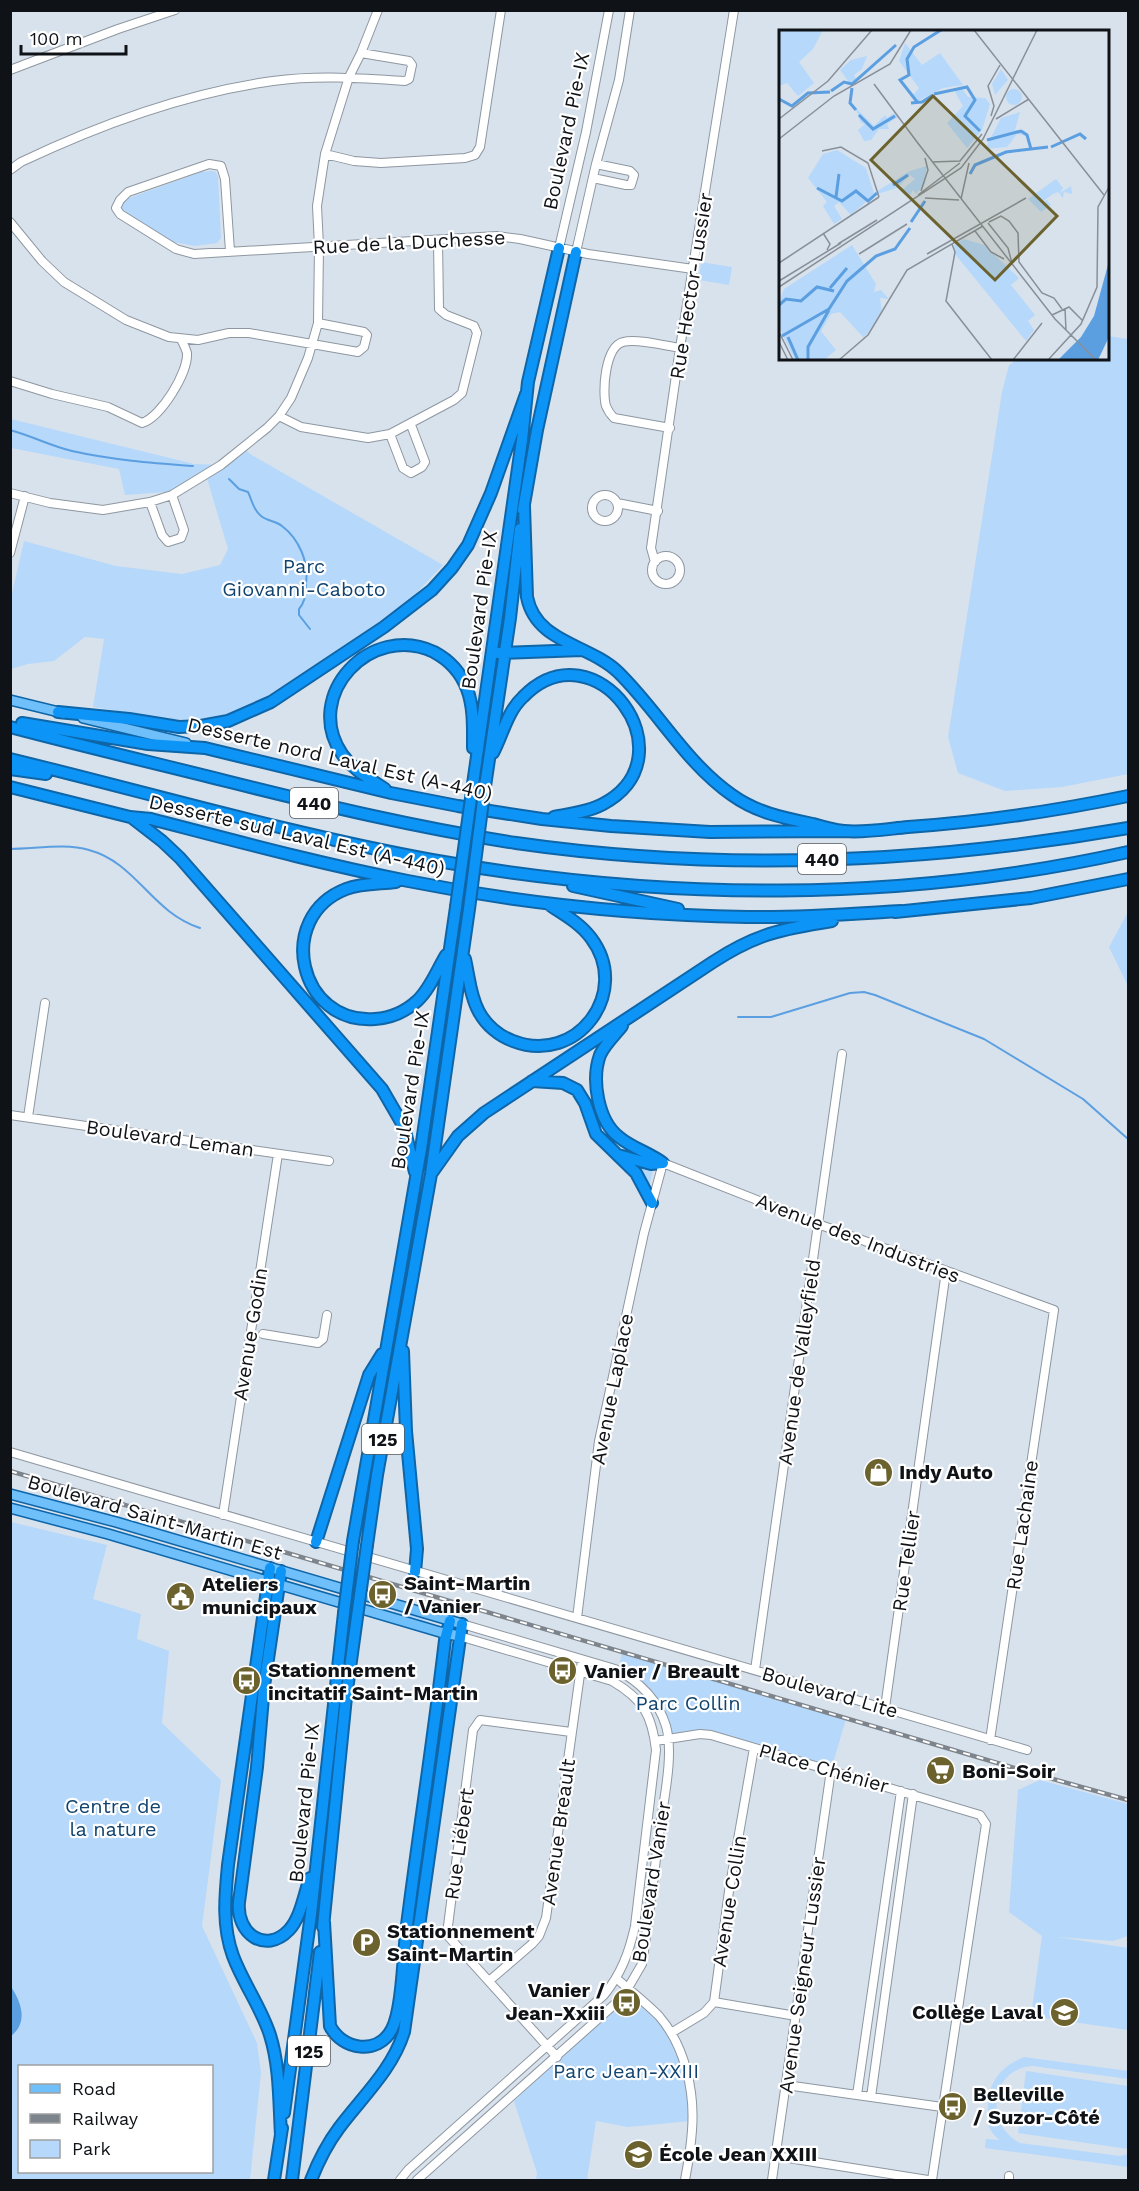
<svg xmlns="http://www.w3.org/2000/svg" width="1139" height="2191" viewBox="0 0 1139 2191" font-family="'Work Sans',sans-serif">
<rect width="100%" height="100%" fill="#d8e2ed"/>
<path fill="#b6d8fa" fill-rule="evenodd" d="M 212,171 L 216,172 L 218,177 L 221,238 L 217,243 L 195,246 L 173,242 L 121,212 L 122,202 L 129,198 L 201,172 Z
M 701,262 L 732,267 L 729,285 L 699,280 Z
M 1108,336 L 1128,339 L 1128,774 L 1062,787 L 1005,791 L 958,773 L 948,737 L 1002,392 L 1009,365 L 1018,359 L 1108,358 Z
M 11,419 L 194,464 L 221,465 L 243,447 L 250,454 L 443,565 L 405,605 L 258,702 L 227,715 L 195,720 L 168,719 L 93,707 L 104,639 L 85,637 L 54,661 L 28,664 L 11,669 L 11,598 L 24,541 L 116,566 L 182,574 L 220,565 L 228,549 L 206,475 L 179,491 L 125,495 L 119,469 L 11,448 Z
M 1128,912 L 1128,986 L 1109,947 Z
M 634,1162 L 653,1169 L 649,1189 L 633,1165 Z
M 11,1522 L 107,1545 L 93,1599 L 141,1614 L 137,1639 L 169,1651 L 162,1723 L 221,1780 L 202,1926 L 257,2043 L 261,2073 L 250,2180 L 11,2180 ZM 20,2066 L 212,2066 L 212,2172 L 20,2172 Z
M 394,1610 L 417,1616 L 437,1626 L 393,1613 Z
M 622,1653 L 846,1719 L 831,1770 L 704,1732 L 670,1740 L 666,1726 L 637,1681 L 618,1670 Z
M 1040,1780 L 1128,1804 L 1128,1936 L 1113,1941 L 1058,1937 L 1128,1948 L 1128,2030 L 1031,2016 L 1042,1936 L 1009,1912 L 1018,1790 Z
M 631,1992 C 653,2012 676,2035 685,2065 C 690,2083 689,2103 691,2121 L 628,2127 L 596,2121 L 587,2180 L 536,2180 L 537,2173 L 514,2101 Z
M 1024,2057 L 1128,2071 L 1128,2079 L 1033,2066 C 990,2068 984,2125 1020,2143 L 1120,2156 L 1128,2154 L 1128,2167 L 985,2148 L 986,2139 L 999,2140 C 996,2137 992,2133 990,2129 C 988,2125 988,2116 988,2111 C 987,2084 999,2067 1024,2057 Z
M 1026,2071 L 1128,2086 L 1128,2149 L 1018,2133 Z"/>
<path fill="#5b9fe1" d="M 11,1987 C 22,2003 28,2023 11,2036 Z"/>
<g fill="none" stroke-linecap="round" stroke-linejoin="round">
<path stroke="#5b9fe1" stroke-width="2" d="M 10,430 C 32,436 51,446 72,451 C 112,460 153,463 193,466
M 229,479 L 239,489 L 248,492 C 252,500 253,510 261,516 C 267,521 276,521 282,526 C 299,539 309,562 306,583 C 305,593 306,601 299,609 L 299,615 L 310,629
M 10,849 C 35,849 65,843 89,850 C 137,863 151,912 200,928
M 738,1017 L 771,1017 L 850,993 L 864,992 L 875,995 L 984,1039 L 1083,1099 L 1128,1139"/>
<defs>
<path id="minor" d="M 10,70 L 118,29 L 175,10
M 325,154 L 354,161 L 381,163 L 465,158 L 475,155 L 480,147 L 501,10
M 10,170 L 21,162 C 101,124 185,93 273,81 C 317,75 362,78 405,81 L 409,79 L 412,65 L 409,61 L 361,53
M 593,178 L 626,185 L 631,185 L 634,175 L 630,171 L 596,164
M 10,222 L 42,261 L 64,282 L 126,320 L 169,337 L 198,340 L 229,333 L 249,333 L 358,352 L 364,347 L 367,335 L 364,332 L 318,323
M 559,248 L 586,132 L 609,10
M 230,251 L 225,179 L 221,166 L 209,164 L 128,192 L 120,200 L 116,208 L 120,214 L 176,249 L 194,254 L 497,236 L 520,239 L 588,254 L 693,269
M 576,252 L 596,164 L 619,80 L 630,10
M 10,381 L 52,394 L 108,407 L 142,423 C 161,417 188,373 187,353 C 186,349 183,343 181,339
M 279,416 L 301,427 L 368,438 L 390,434 L 454,400 L 462,393 L 477,333 L 474,326 L 446,315 L 439,309 L 438,240
M 670,428 L 614,418 C 611,415 608,411 606,406 C 602,391 605,347 623,342 C 637,338 666,346 680,348
M 390,434 L 403,468 L 411,473 L 422,467 L 425,462 L 411,425
M 10,493 L 50,503 L 103,510 L 150,502 L 172,495 L 221,465 L 267,428 L 279,416 L 291,398 L 308,358 L 318,323 L 319,246 L 317,206 L 325,154 L 349,77 L 361,53 L 378,10
M592 508a13 13 0 1 1 26 0a13 13 0 1 1-26 0Z
M 150,502 L 162,535 L 168,542 L 181,538 L 184,530 L 172,495
M 617,503 L 658,511
M 10,553 L 25,496
M652 570a14 14 0 1 1 28 0a14 14 0 1 1-28 0Z
M 655,562 L 651,548 L 680,348 L 734,10
M 10,1115 L 329,1161
M 28,1117 L 45,1003
M 263,1334 L 318,1343 L 323,1339 L 327,1315
M 10,1452 L 1027,1750
M 223,1515 L 278,1154
M 577,1618 L 599,1441 L 644,1233 L 663,1163 L 818,1224 L 1054,1310 L 990,1740
M 755,1670 L 842,1054
M 885,1708 L 946,1271
M 655,1741 L 700,1734 L 711,1735 L 980,1815 L 986,1824 L 932,2180
M 617,1979 C 631,1991 646,2003 659,2016 C 685,2046 695,2091 692,2130 C 691,2147 688,2164 685,2180
M 489,1981 L 532,1944 L 539,1936 L 546,1918 L 582,1660
M 714,2002 L 796,2016
M 671,2033 L 704,2013 L 714,2002 L 729,1891 L 754,1748
M 557,2057 L 448,1936 L 448,1926 L 473,1730 L 480,1720 L 571,1732
M 786,2085 L 942,2107
M 857,2095 L 901,1791
M 871,2097 L 913,1794
M 776,2156 L 928,2180
M 400,2180 L 408,2170 L 604,1995 C 621,1974 629,1953 635,1926 L 656,1750 C 652,1715 643,1699 612,1681 L 459,1636
M 417,2180 L 616,2003 L 628,1988 L 642,1964 C 649,1919 654,1873 660,1827 C 664,1798 674,1754 666,1726 C 658,1700 639,1681 615,1669 L 462,1624
M 772,2180 L 831,1770
M 1009,2180 L 1009,2176"/>
<path id="major" d="M 10,700 L 63,713
M 83,718 L 186,743
M 10,1494 L 116,1522 L 462,1624
M 10,1508 L 108,1534 L 440,1632 L 459,1636"/>
<path id="highway" d="M 524,506 L 527,597 C 536,643 589,644 618,672 C 658,711 686,763 732,795 C 757,813 784,818 813,824 C 823,827 834,830 844,831 C 864,833 887,829 908,827 C 982,822 1055,811 1128,796
M 523,510 L 537,430 L 576,252
M 498,653 L 582,650
M 58,712 L 129,719 L 179,727 L 201,726 L 228,721 L 271,702 L 384,627 L 432,590 L 452,568 L 468,545 L 491,493 L 526,394
M 22,723 L 148,744 L 205,748 L 391,793 L 458,806 L 542,819 L 611,826 L 710,832 L 845,831
M 10,727 C 82,746 154,763 226,781 C 322,805 418,828 516,843 C 718,872 927,863 1128,828
M 493,753 C 503,734 507,712 523,697 C 595,623 693,756 603,804 C 588,812 570,814 554,817
M 10,759 C 150,793 290,834 432,860 C 662,901 900,903 1128,852
M 10,769 L 46,774
M 10,787 L 130,817 L 151,819 C 236,841 321,864 408,881 C 518,903 634,915 747,917 C 798,918 850,914 901,911
M 385,789 C 370,779 353,770 342,754 C 302,695 371,622 434,652 C 449,660 461,673 467,689 C 474,707 473,729 473,748
M 472,791 L 522,440 L 528,382 L 559,248
M 484,793 L 510,618 L 520,529
M 131,817 L 162,841 L 180,858 L 382,1089 L 404,1127 L 415,1172
M 396,882 C 380,884 362,883 346,889 C 274,917 299,1025 375,1019 C 391,1018 405,1012 417,1001 C 430,989 437,970 446,955
M 573,886 L 678,909
M 895,912 L 1031,898 L 1128,879
M 465,959 C 469,976 470,996 479,1012 C 486,1025 499,1036 513,1041 C 577,1066 632,992 591,938 C 580,923 563,914 548,904
M 622,1026 C 615,1035 605,1044 600,1055 C 591,1080 598,1121 619,1137 C 632,1148 650,1153 663,1163
M 532,1081 L 563,1083 L 577,1090 L 585,1103 L 596,1134 L 636,1173 L 652,1203
M 618,1155 L 651,1164 L 663,1163
M 431,1174 L 458,1136 L 484,1113 L 713,962 C 756,934 781,929 832,921
M 403,1351 L 406,1431 L 417,1549 L 415,1572
M 353,1541 L 421,1149 L 456,907
M 316,1542 L 369,1375 L 382,1354
M 367,1545 L 377,1475 L 431,1174 L 469,909
M 270,1568 L 228,1865 C 225,1896 222,1926 233,1956 C 243,1983 261,2007 270,2035 C 280,2067 279,2102 281,2135
M 281,1571 L 264,1686 L 257,1767 L 239,1902 C 236,1933 265,1955 289,1930 C 301,1917 304,1894 310,1878
M 324,1922 L 330,2026 C 342,2050 378,2056 392,2029 C 403,2007 403,1951 407,1925 C 419,1830 434,1735 445,1640 L 450,1621
M 323,1927 L 346,1697 L 357,1617
M 284,2113 L 311,1914 L 344,1613
M 274,2180 L 282,2128
M 292,2180 L 320,1952
M 311,2180 C 318,2162 327,2144 339,2128 C 363,2096 392,2070 404,2032 L 462,1624"/>
</defs>
<use href="#minor" stroke="#8e97a0" stroke-width="10"/>
<use href="#major" stroke="#0e66a8" stroke-width="12"/>
<use href="#highway" stroke="#0e66a8" stroke-width="14"/>
<use href="#minor" stroke="#fff" stroke-width="8"/>
<use href="#major" stroke="#6ebffa" stroke-width="9"/>
<use href="#highway" stroke="#0d94f7" stroke-width="10"/>
<defs>
<path id="rail" d="M 10,1471 L 1028,1772 L 1128,1800"/>
</defs>
<use href="#rail" stroke="#7d848b" stroke-width="4.5"/>
<use href="#rail" stroke="#fff" stroke-width="2" stroke-dasharray="7" stroke-linecap="butt"/>
<defs>
<path id="highway-bridge" d="M 456,907 L 472,791
M 469,909 L 484,793
M 344,1613 L 353,1541
M 357,1617 L 367,1545"/>
</defs>
<use href="#highway-bridge" stroke="#0e66a8" stroke-width="14" stroke-linecap="butt"/>
<use href="#highway-bridge" stroke="#0d94f7" stroke-width="10"/>
</g>
<defs>
<symbol id="shop-disc" viewBox="-11 -11 22 22"><circle r="9.5" fill="#6b622e" stroke="#fff"/><path d="M-5-2.5h2.3a2.7 3.5 0 0 1 5.4 0H5L5.5 6h-11ZM-1.5-2.5h3a1.5 2.3 0 0 0-3 0Z" fill="#fff"/></symbol>
<symbol id="bus-disc" viewBox="-11 -11 22 22"><circle r="9.5" fill="#6b622e" stroke="#fff"/><path d="M-5-6H5V4H4V6H2V4H-2V6H-4V4H-5ZM-3.5-4V0h7V-4ZM-3.5 1.2v1.5H-2V1.2ZM2 1.2v1.5H3.5V1.2Z" fill="#fff"/></symbol>
<symbol id="civic-disc" viewBox="-11 -11 22 22"><circle r="9.5" fill="#6b622e" stroke="#fff"/><path d="M-.6-6.5H3V-4.5H.6V-3L4-1V1h2V6H-6V1h2V-1L-.6-3ZM-1.2 2.5V6h2.4V2.5Z" fill="#fff"/></symbol>
<symbol id="supermarket-disc" viewBox="-11 -11 22 22"><circle r="9.5" fill="#6b622e" stroke="#fff"/><path d="M-6-5.5h2.5l.6 2H6L4.5 2H-2.5L-4.4-4H-6ZM-1.5 3.2a1.3 1.3 0 1 0 .1 0ZM3 3.2a1.3 1.3 0 1 0 .1 0Z" fill="#fff"/></symbol>
<symbol id="parking-disc" viewBox="-11 -11 22 22"><circle r="9.5" fill="#6b622e" stroke="#fff"/><path d="M-3.5-5.5H1a3.5 3.5 0 0 1 0 7H-1V5.5H-3.5ZM-1-3.4V-.6H.8a1.4 1.4 0 0 0 0-2.8Z" fill="#fff"/></symbol>
<symbol id="school-disc" viewBox="-11 -11 22 22"><circle r="9.5" fill="#6b622e" stroke="#fff"/><path d="M0-5L7-2L0 1L-7-2ZM-4 1L0 2.5L4 1V4Q0 6-4 4Z" fill="#fff"/></symbol>
</defs>
<g fill-rule="evenodd">
<use href="#shop-disc" x="862" y="1456" width="33" height="33"/>
<use href="#bus-disc" x="366" y="1578" width="33" height="33"/>
<use href="#civic-disc" x="164" y="1580" width="33" height="33"/>
<use href="#bus-disc" x="546" y="1654" width="33" height="33"/>
<use href="#bus-disc" x="230" y="1664" width="33" height="33"/>
<use href="#supermarket-disc" x="924" y="1754" width="33" height="33"/>
<use href="#parking-disc" x="350" y="1926" width="33" height="33"/>
<use href="#bus-disc" x="610" y="1986" width="33" height="33"/>
<use href="#school-disc" x="1048" y="1996" width="33" height="33"/>
<use href="#bus-disc" x="936" y="2090" width="33" height="33"/>
<use href="#school-disc" x="622" y="2138" width="33" height="33"/>
</g>
<g text-anchor="middle" dominant-baseline="central" stroke-width="4.5" stroke-linejoin="round" paint-order="stroke">
<g fill="#fff" stroke="#57595c" stroke-width="1.5">
<rect x="290" y="788" width="48" height="30" rx="4.5"/>
<rect x="798" y="844" width="48" height="30" rx="4.5"/>
<rect x="362" y="1424" width="42" height="30" rx="4.5"/>
<rect x="288" y="2036" width="42" height="30" rx="4.5"/>
</g>
<g font-size="18" font-weight="bold" fill="#0f1216">
<text x="314" y="803">440</text>
<text x="822" y="859">440</text>
<text x="383" y="1439">125</text>
<text x="309" y="2051">125</text>
</g>
<g font-size="20" fill="#0f1216" stroke="#fff">
<text transform="translate(566 131) rotate(-78)">Boulevard Pie-IX</text>
<text transform="translate(409 242) rotate(-3)">Rue de la Duchesse</text>
<text transform="translate(691 286) rotate(-81)">Rue Hector-Lussier</text>
<text transform="translate(479 610) rotate(-82)">Boulevard Pie-IX</text>
<text transform="translate(340 759) rotate(13)">Desserte nord Laval Est (A-440)</text>
<text transform="translate(297 835) rotate(13)">Desserte sud Laval Est (A-440)</text>
<text transform="translate(410 1090) rotate(-81)">Boulevard Pie-IX</text>
<text transform="translate(170 1138) rotate(8)">Boulevard Leman</text>
<text transform="translate(858 1238) rotate(21)">Avenue des Industries</text>
<text transform="translate(250 1334) rotate(-81)">Avenue Godin</text>
<text transform="translate(799 1362) rotate(-82)">Avenue de Valleyfield</text>
<text transform="translate(612 1389) rotate(-79)">Avenue Laplace</text>
<text transform="translate(155 1517) rotate(16)">Boulevard Saint-Martin Est</text>
<text transform="translate(1022 1525) rotate(-82)">Rue Lachaine</text>
<text transform="translate(906 1561) rotate(-82)">Rue Tellier</text>
<text transform="translate(830 1692) rotate(16)">Boulevard Lite</text>
<text transform="translate(824 1768) rotate(16)">Place Chénier</text>
<text transform="translate(304 1803) rotate(-84)">Boulevard Pie-IX</text>
<text transform="translate(558 1832) rotate(-82)">Avenue Breault</text>
<text transform="translate(459 1844) rotate(-82)">Rue Liébert</text>
<text transform="translate(651 1882) rotate(-81)">Boulevard Vanier</text>
<text transform="translate(729 1901) rotate(-81)">Avenue Collin</text>
<text transform="translate(802 1975) rotate(-82)">Avenue Seigneur Lussier</text>
</g>
<g font-size="20" fill="#12446f" stroke="#fff">
<text x="304" y="566">Parc<tspan x="304" dy="23">Giovanni-Caboto</tspan></text>
<text x="688" y="1703">Parc Collin</text>
<text x="113" y="1806">Centre de<tspan x="113" dy="23">la nature</tspan></text>
<text x="626" y="2071">Parc Jean-XXIII</text>
</g>
<g font-size="20" font-weight="bold" fill="#0f1216" stroke="#fff" text-anchor="start">
<text x="899" y="1472">Indy Auto</text>
<text x="404" y="1583">Saint-Martin<tspan x="404" dy="23">/ Vanier</tspan></text>
<text x="202" y="1584">Ateliers<tspan x="202" dy="23">municipaux</tspan></text>
<text x="268" y="1670">Stationnement<tspan x="268" dy="23">incitatif Saint-Martin</tspan></text>
<text x="584" y="1671">Vanier / Breault</text>
<text x="962" y="1771">Boni-Soir</text>
<text x="387" y="1931">Stationnement<tspan x="387" dy="23">Saint-Martin</tspan></text>
<text x="605" y="1990" text-anchor="end">Vanier /<tspan x="605" dy="23">Jean-Xxiii</tspan></text>
<text x="1043" y="2012" text-anchor="end">Collège Laval</text>
<text x="973" y="2094">Belleville<tspan x="973" dy="23">/ Suzor-Côté</tspan></text>
<text x="659" y="2154">École Jean XXIII</text>
</g>
</g>
<g transform="translate(779 30)">
<rect width="330" height="330" fill="#d8e2ed"/>
<path d="M 0,0 L 44,0 L 34,19 L 20,32 L 35,53 L 19,66 L 8,53 L 0,56 ZM 126,13 L 143,35 L 161,23 L 184,55 L 164,58 L 139,71 L 134,65 L 140,58 L 120,31 ZM 88,26 L 83,39 L 75,45 L 77,49 L 72,55 L 61,40 L 72,30 ZM 222,39 L 229,50 L 216,65 L 213,54 ZM227 67a8 8 0 1 1 16 0a8 8 0 1 1-16 0ZM 175,60 L 184,60 L 189,67 L 206,68 L 211,74 L 203,100 L 188,118 L 168,93 L 184,76 ZM 76,77 L 95,96 L 106,85 L 108,88 L 115,83 L 119,87 L 108,94 L 110,99 L 100,99 L 92,110 L 85,111 L 79,100 L 86,94 L 82,93 ZM 241,82 L 236,100 L 245,100 L 249,106 L 238,104 L 228,117 L 206,119 L 222,88 ZM 58,120 L 87,138 L 95,163 L 131,141 L 148,136 L 146,154 L 137,164 L 134,160 L 130,167 L 124,159 L 136,149 L 131,145 L 118,158 L 95,165 L 72,185 L 60,172 L 55,176 L 63,189 L 55,194 L 44,176 L 48,172 L 29,148 L 44,124 ZM 277,149 L 284,158 L 281,163 L 292,156 L 293,164 L 285,162 L 284,168 L 279,162 L 274,164 L 263,172 L 268,170 L 272,175 L 262,182 L 249,169 ZM 185,209 L 205,215 L 240,248 L 232,255 L 256,285 L 249,291 L 255,300 L 247,311 L 176,224 L 175,215 ZM 73,215 L 97,254 L 95,262 L 102,260 L 110,269 L 101,268 L 103,282 L 85,308 L 61,282 L 52,284 L 42,301 L 57,320 L 45,330 L 16,330 L 0,297 L 0,272 L 5,259 Z" fill="#b6d8fa"/>
<path d="M 330,231 L 330,307 L 319,330 L 279,330 L 302,307 L 315,286 Z" fill="#5b9fe1"/>
<path fill="none" stroke="#5b9fe1" stroke-width="3" d="M 73,58 L 71,73 L 77,80M 52,61 L 65,52 L 73,54 L 117,15M 155,64 L 188,57 L 196,70 L 186,86 L 201,101M 0,69 L 13,76 L 29,63 L 51,62M 132,73 L 143,72 L 154,65M 139,73 L 121,50 L 130,45 L 128,29 L 135,17 L 162,0M 80,85 L 94,99 L 116,86M 208,110 L 242,101 L 248,105 L 252,119M 272,117 L 301,104 L 307,109M 191,144 L 196,135 L 227,122 L 269,117M 114,155 L 129,145M 38,158 L 63,171 L 77,161 L 89,171 L 98,163M 57,167 L 60,144M 132,192 L 146,171M 51,258 L 68,238M 0,275 L 7,269 L 22,271 L 38,257 L 55,261M 3,306 L 50,279 L 68,251 L 97,226 L 116,219 L 131,198M 9,307 L 19,330M 29,330 L 29,317 L 50,280"/>
<path fill="none" stroke="#888f97" stroke-width="1.5" d="M 195,0 L 325,165M 95,54 L 138,112M 212,86 L 215,76 L 209,56 L 221,35M 0,89 L 49,51 L 93,0M 217,89 L 250,69M 0,109 L 55,66 L 111,34 L 132,0M 138,112 L 276,289 L 317,330M 43,121 L 62,117 L 89,133 L 100,167M 153,132 L 181,131 L 203,104M 142,161 L 149,140 L 146,128M 139,165 L 181,133M 146,168 L 180,170M 182,169 L 190,133M 210,192 L 222,186 L 230,191 L 239,203 L 240,232 L 263,263 L 275,268 L 283,279M 209,193 L 229,218 L 233,233M 196,201 L 212,222 L 225,229M 44,203 L 51,214 L 48,220M 59,214 L 98,190M 173,214 L 176,222 L 167,271 L 213,330M 80,224 L 128,194M 148,224 L 247,168M 0,233 L 100,167M 0,251 L 62,213M 0,257 L 182,138 L 204,109 L 258,0M 286,278 L 287,301M 273,285 L 290,277 L 304,291M 0,302 L 14,330M 0,312 L 9,330M 60,330 L 89,305 L 128,240 L 204,196M 234,330 L 263,293M 269,330 L 302,294 L 318,257 L 319,177 L 330,157"/>
<path fill="#6b622e" fill-opacity="0.15" stroke="#6b622e" stroke-width="3" d="M 154,66 L 278,186 L 216,250 L 92,130 Z"/>
<rect width="330" height="330" fill="none" stroke="#0f1216" stroke-width="3"/>
</g>
<rect width="1139" height="2191" fill="none" stroke="#0f1216" stroke-width="24"/>
<rect x="18" y="2065" width="195" height="108" fill="#ffffff" stroke="#9fa0a2" stroke-width="1.5"/>
<rect x="30" y="2084" width="30" height="9" fill="#6ebffa" stroke="#9fa0a2" stroke-width="1.5"/>
<text x="72" y="2095" font-size="18" fill="#0f1216">Road</text>
<rect x="30" y="2114" width="30" height="9" fill="#7d848b" stroke="#9fa0a2" stroke-width="1.5"/>
<text x="72" y="2125" font-size="18" fill="#0f1216">Railway</text>
<rect x="30" y="2140" width="30" height="18" fill="#b6d8fa" stroke="#9fa0a2" stroke-width="1.5"/>
<text x="72" y="2155" font-size="18" fill="#0f1216">Park</text>
<path d="M21 45v9h105v-9" fill="none" stroke="#0f1216" stroke-width="3"/>
<text x="30" y="45" font-size="18" fill="#0f1216" stroke="#ffffff" stroke-width="4.5" paint-order="stroke">100 m</text>
</svg>
